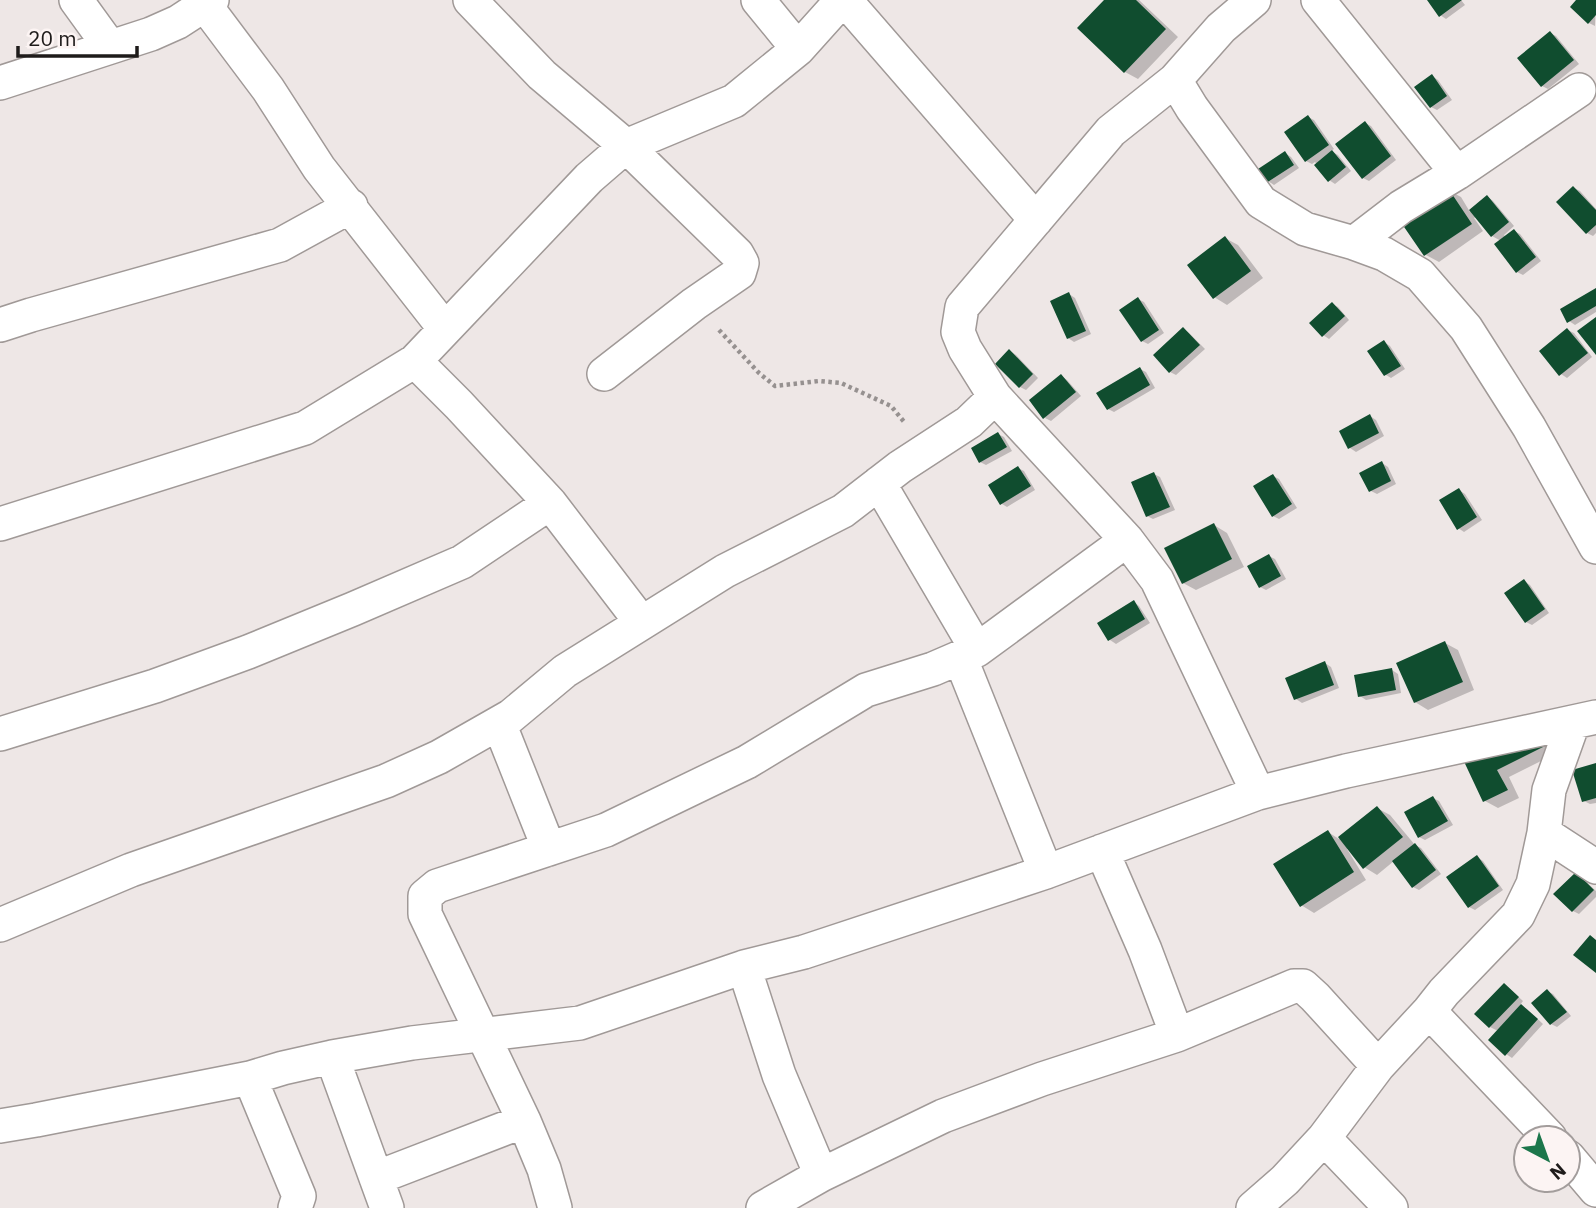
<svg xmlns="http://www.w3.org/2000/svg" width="1596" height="1208" viewBox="0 0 1596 1208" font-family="'IBM Plex Sans',sans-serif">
<rect width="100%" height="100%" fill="#eee7e6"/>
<path fill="#0003" d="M 1106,0 L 1139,0 L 1178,37 L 1138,79 L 1125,72 L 1079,28 Z
M 1429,0 L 1461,0 L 1465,5 L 1446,19 L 1440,15 Z
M 1578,0 L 1596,0 L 1595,26 L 1589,23 Z
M 1550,33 L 1556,36 L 1579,64 L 1548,89 L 1542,86 Z
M 1432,76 L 1438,80 L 1452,100 L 1437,110 L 1431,107 Z
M 1308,117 L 1314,120 L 1334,149 L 1331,151 L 1338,155 L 1351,171 L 1335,184 L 1329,180 L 1315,162 L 1312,164 L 1306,161 Z
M 1365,123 L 1371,126 L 1396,160 L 1369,181 L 1363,178 Z
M 1285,153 L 1291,157 L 1299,168 L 1274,185 L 1268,181 Z
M 1574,188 L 1580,191 L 1596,209 L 1596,233 L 1593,236 L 1587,233 Z
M 1448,190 L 1461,197 L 1470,212 L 1488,197 L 1493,201 L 1514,226 L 1504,235 L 1506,238 L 1514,231 L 1520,234 L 1541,261 L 1523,275 L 1517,272 L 1501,241 L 1492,236 L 1477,216 L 1474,218 L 1483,231 L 1439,262 L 1426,255 Z
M 1225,238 L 1238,245 L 1263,278 L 1227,305 L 1214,297 Z
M 1596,290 L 1596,312 L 1575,325 L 1569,321 Z
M 1069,294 L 1075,298 L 1091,334 L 1074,342 L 1068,338 Z
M 1138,299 L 1144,302 L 1164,333 L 1148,344 L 1142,341 Z
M 1332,304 L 1338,307 L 1349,320 L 1329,339 L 1323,335 Z
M 1183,329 L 1189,333 L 1205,349 L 1176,375 L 1170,372 L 1155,355 Z
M 1568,330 L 1574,333 L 1592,357 L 1567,378 L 1561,374 Z
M 1384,342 L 1390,346 L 1405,369 L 1391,378 L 1386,375 Z
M 1010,351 L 1016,355 L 1038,378 L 1026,390 L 1020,387 Z
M 1140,369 L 1146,372 L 1155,388 L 1114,412 L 1108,409 Z
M 1061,376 L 1067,380 L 1081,396 L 1051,421 L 1045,418 Z
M 1370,416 L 1376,420 L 1384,436 L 1356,452 L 1350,448 L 1341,431 Z
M 998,434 L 1004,437 L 1012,451 L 986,465 L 980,462 Z
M 1382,463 L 1388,467 L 1396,484 L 1377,494 L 1371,491 Z
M 1018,468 L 1024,471 L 1035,490 L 1007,507 L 1002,504 Z
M 1154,474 L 1160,477 L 1175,510 L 1153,519 L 1147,516 Z
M 1273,476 L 1279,479 L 1297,508 L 1279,519 L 1273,516 Z
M 1459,490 L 1465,494 L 1482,520 L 1464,532 L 1458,528 Z
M 1214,525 L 1227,533 L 1244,567 L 1196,590 L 1183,583 Z
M 1269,556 L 1275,559 L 1286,579 L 1266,590 L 1260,587 Z
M 1524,581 L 1530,585 L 1549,613 L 1532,625 L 1526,622 Z
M 1134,602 L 1139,606 L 1150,623 L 1116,644 L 1110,640 L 1099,623 Z
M 1445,643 L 1458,650 L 1474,690 L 1428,710 L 1415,702 Z
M 1325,663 L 1331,667 L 1339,688 L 1302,703 L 1296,699 Z
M 1392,670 L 1398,674 L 1401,693 L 1366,700 L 1360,696 Z
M 1531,719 L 1557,753 L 1509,777 L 1519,798 L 1498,808 L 1485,801 L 1462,754 Z
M 1596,765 L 1596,803 L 1590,804 L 1584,801 Z
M 1433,798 L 1439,801 L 1453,825 L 1425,840 L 1419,837 Z
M 1377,808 L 1390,815 L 1415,845 L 1421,848 L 1441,874 L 1419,890 L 1413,887 L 1394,861 L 1377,875 L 1364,867 L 1349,848 L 1347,849 L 1366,880 L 1314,913 L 1301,905 L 1328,832 L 1339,839 Z
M 1477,857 L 1483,861 L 1503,890 L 1475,910 L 1469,907 Z
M 1576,874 L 1582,878 L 1596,891 L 1596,897 L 1579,914 L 1573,911 Z
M 1510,989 L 1523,1001 L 1520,1005 L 1527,1009 L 1543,1024 L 1512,1058 L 1506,1054 L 1498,1031 L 1490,1027 Z
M 1547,991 L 1553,994 L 1571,1016 L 1557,1027 L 1551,1024 Z"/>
<path fill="#104d2f" d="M 1104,0 L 1136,0 L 1166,29 L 1124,73 L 1077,28 Z
M 1427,0 L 1462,0 L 1439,17 Z
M 1576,0 L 1596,0 L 1596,15 L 1588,24 L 1570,7 Z
M 1550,31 L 1574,60 L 1541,87 L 1517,58 Z
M 1432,74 L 1447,96 L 1430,108 L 1414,87 Z
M 1308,115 L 1329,145 L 1305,162 L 1284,132 Z
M 1365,121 L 1391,156 L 1362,179 L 1335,144 Z
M 1332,150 L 1346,167 L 1328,182 L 1314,165 Z
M 1285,151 L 1294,165 L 1266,183 L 1258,169 Z
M 1573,186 L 1596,210 L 1596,225 L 1586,234 L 1556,202 Z
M 1448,188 L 1472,224 L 1424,256 L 1400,221 Z
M 1487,195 L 1509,222 L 1491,237 L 1469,210 Z
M 1514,229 L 1536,257 L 1516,273 L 1494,244 Z
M 1225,236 L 1251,271 L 1213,299 L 1187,265 Z
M 1596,288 L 1596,306 L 1567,323 L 1560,309 Z
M 1069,292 L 1086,331 L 1067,339 L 1050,301 Z
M 1138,297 L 1159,330 L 1141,342 L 1119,310 Z
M 1332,302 L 1345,316 L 1322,337 L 1309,323 Z
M 1596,317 L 1596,355 L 1577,331 Z
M 1183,327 L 1200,345 L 1169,373 L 1153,355 Z
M 1567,328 L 1588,353 L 1559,376 L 1539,351 Z
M 1384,340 L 1401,366 L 1384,376 L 1367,351 Z
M 1009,349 L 1033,374 L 1019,388 L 995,364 Z
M 1140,367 L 1150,385 L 1107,410 L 1096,393 Z
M 1061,374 L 1076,392 L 1043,419 L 1029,400 Z
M 1370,414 L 1379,433 L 1348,449 L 1339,431 Z
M 998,432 L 1007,447 L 979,463 L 971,448 Z
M 1382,461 L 1391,481 L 1369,492 L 1359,473 Z
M 1018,466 L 1031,486 L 1000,505 L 988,485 Z
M 1154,472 L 1170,507 L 1146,517 L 1131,482 Z
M 1273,474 L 1292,504 L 1272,517 L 1253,486 Z
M 1459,488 L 1477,517 L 1457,530 L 1439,500 Z
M 1214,523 L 1232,559 L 1182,584 L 1164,548 Z
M 1269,554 L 1281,576 L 1259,588 L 1247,566 Z
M 1524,579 L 1545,609 L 1525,623 L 1504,593 Z
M 1134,600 L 1145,619 L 1108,641 L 1097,623 Z
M 1445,641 L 1463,682 L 1414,703 L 1396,663 Z
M 1325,661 L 1334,685 L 1294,700 L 1285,678 Z
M 1392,668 L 1396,690 L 1358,697 L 1354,675 Z
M 1532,717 L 1545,746 L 1497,770 L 1508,790 L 1483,802 L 1460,753 Z
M 1596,763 L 1596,798 L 1582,802 L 1572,770 Z
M 1433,796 L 1448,821 L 1418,838 L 1404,812 Z
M 1377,806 L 1403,837 L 1363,869 L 1338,837 Z
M 1328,830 L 1354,872 L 1300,907 L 1273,864 Z
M 1415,843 L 1436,870 L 1412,888 L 1392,861 Z
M 1477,855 L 1499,886 L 1468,908 L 1446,877 Z
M 1576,872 L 1594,890 L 1572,912 L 1553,894 Z
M 1590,935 L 1596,940 L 1596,973 L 1573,955 Z
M 1504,983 L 1519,997 L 1489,1028 L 1474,1014 Z
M 1547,989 L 1567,1012 L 1550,1025 L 1531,1003 Z
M 1521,1004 L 1538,1019 L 1505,1056 L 1488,1040 Z"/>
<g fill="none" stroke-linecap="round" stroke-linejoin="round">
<defs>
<path id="minor" d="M 76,0 L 110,47
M 470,0 L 542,75 L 626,146 L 737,254 L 742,263 L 739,273 L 694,304 L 604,374
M 758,0 L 798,49
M 845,0 L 1036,220
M 1254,0 L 1221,28 L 1175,80 L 1111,131 L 962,307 L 958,332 L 965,349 L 995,397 L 1127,540 L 1157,580 L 1258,793
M 1318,0 L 1457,173
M 205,5 L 268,89 L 319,168 L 445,329
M 1175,80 L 1192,108 L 1261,202 L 1305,229 L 1354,243 L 1384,254 L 1420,275 L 1466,328 L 1529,427 L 1596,547
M 0,83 L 151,34 L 178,22 L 212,0
M 1354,243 L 1401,207 L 1457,173 L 1579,90
M 0,325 L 31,315 L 280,245 L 351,206
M 415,361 L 459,405 L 550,503 L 641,622
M 879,483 L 977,650
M 0,524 L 305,428 L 415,361 L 589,178 L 626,146 L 734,101 L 798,49 L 842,0
M 960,657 L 1046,872
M 499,723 L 549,849
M 0,734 L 155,686 L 248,652 L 353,609 L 462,562 L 550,503
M 1544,833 L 1596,867
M 1102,851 L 1145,950 L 1177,1035
M 0,925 L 131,870 L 386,781 L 439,757 L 511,716 L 565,671 L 725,571 L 843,511 L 900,467 L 969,422 L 995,397
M 744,967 L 779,1075 L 821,1175
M 1429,1011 L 1550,1138
M 332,1057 L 387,1208
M 250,1078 L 299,1196 L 295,1208
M 0,1126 L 36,1120 L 250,1078 L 283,1068 L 332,1057 L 412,1043 L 580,1023 L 744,967 L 804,952 L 1046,872 L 1258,793 L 1346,771 L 1596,717
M 1324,1138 L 1391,1208
M 1568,1157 L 1596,1190
M 376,1178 L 524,1121
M 555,1208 L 544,1169 L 524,1121 L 425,914 L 425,896 L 437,886 L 606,830 L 747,762 L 866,690 L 933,669 L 977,650 L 1127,540
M 763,1208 L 821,1175 L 943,1116 L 1042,1079 L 1177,1035 L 1294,986 L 1303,986 L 1315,997 L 1378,1066
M 1253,1208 L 1285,1180 L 1324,1138 L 1378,1066 L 1429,1011 L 1444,992 L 1518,915 L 1533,884 L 1544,833 L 1549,790 L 1573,723"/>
</defs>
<use href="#minor" stroke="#a09997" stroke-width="36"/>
<path stroke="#969190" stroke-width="4.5" stroke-dasharray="3.5 3.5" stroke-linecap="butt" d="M 719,330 L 759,373 L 775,386 L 819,381 L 841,383 L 891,406 L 905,423"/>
<use href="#minor" stroke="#fff" stroke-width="33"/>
</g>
<g transform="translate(1547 1159) rotate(139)"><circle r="33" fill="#fcf4f3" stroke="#a39d9c" stroke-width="2"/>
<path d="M0-5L12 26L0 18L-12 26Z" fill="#1c764b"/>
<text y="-10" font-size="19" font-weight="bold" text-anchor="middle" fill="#1e1b1a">N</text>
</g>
<path d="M18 46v10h119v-10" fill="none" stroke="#1e1b1a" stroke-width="3.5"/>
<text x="28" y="46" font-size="21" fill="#1e1b1a" stroke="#fcf4f3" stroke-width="5" paint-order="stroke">20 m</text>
</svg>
